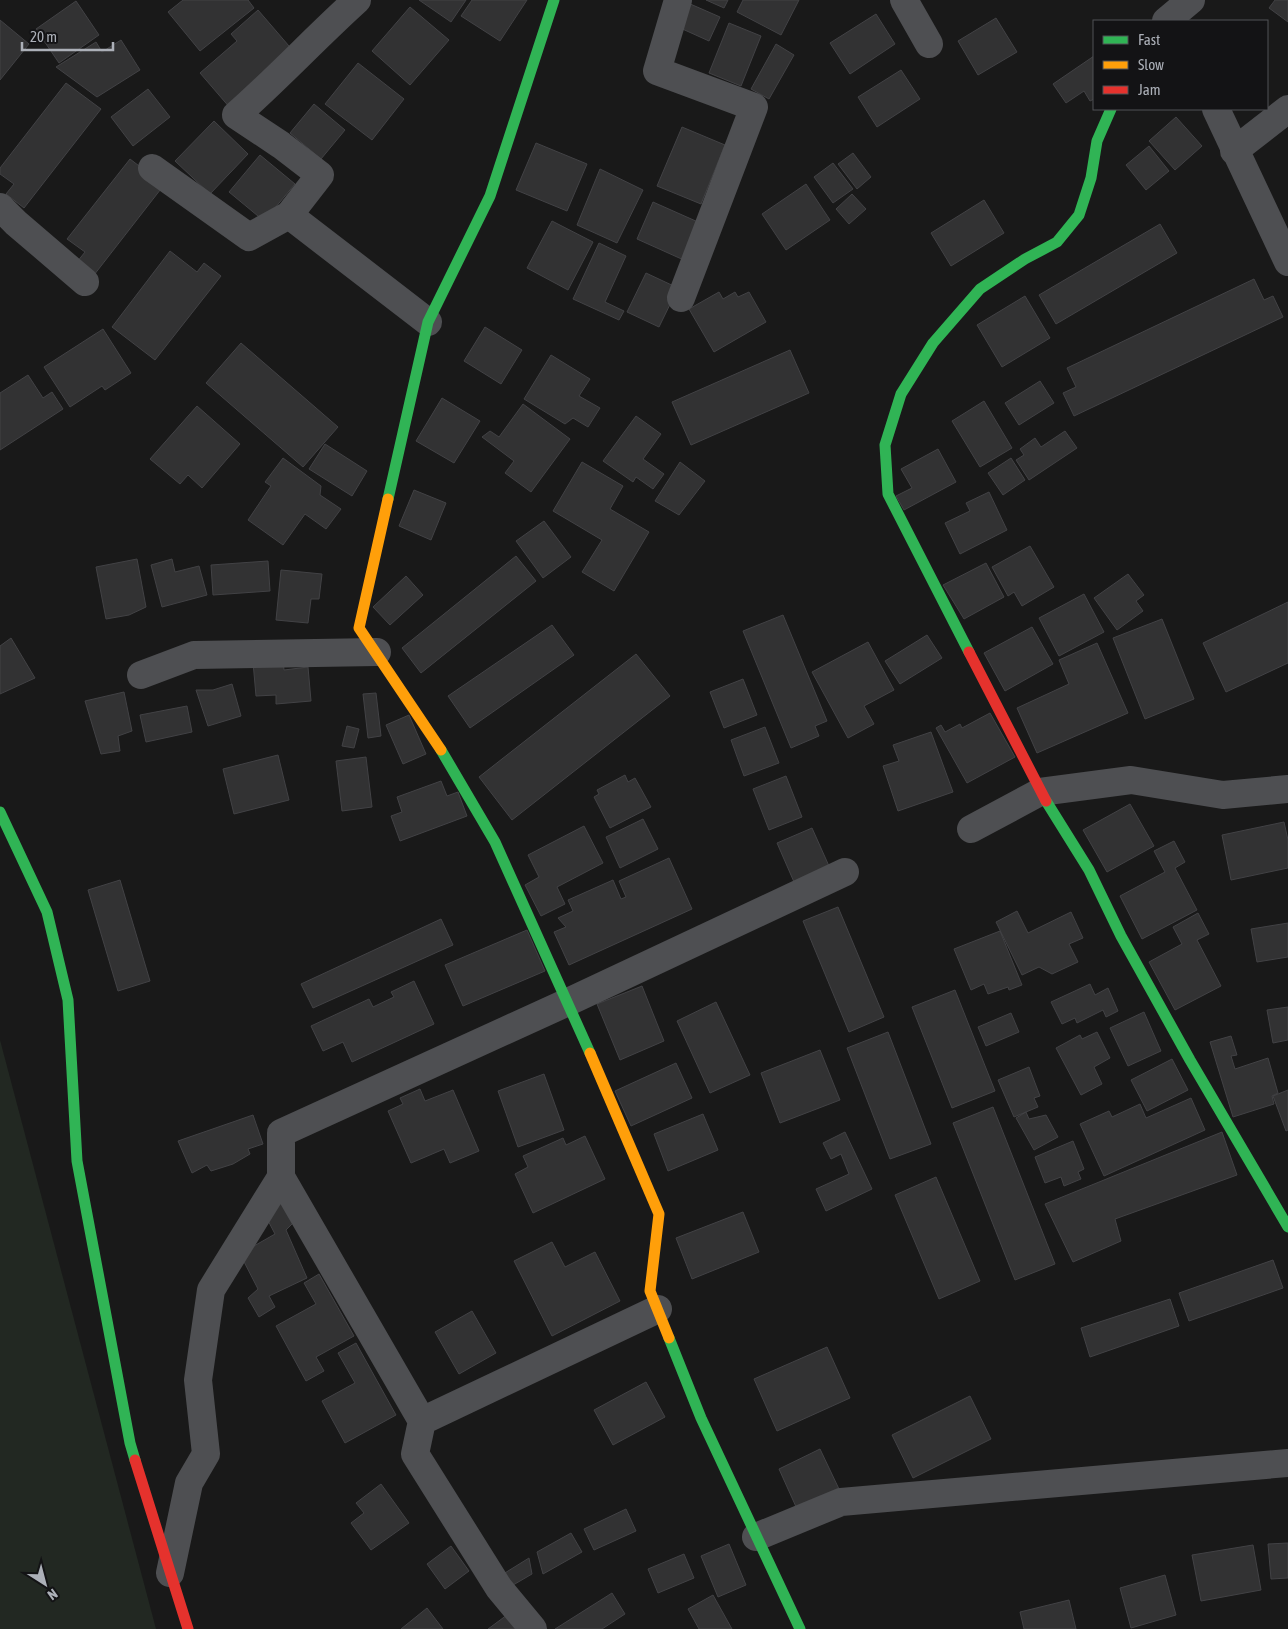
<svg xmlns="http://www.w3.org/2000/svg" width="1288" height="1629" viewBox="0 0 1288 1629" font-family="'Asap Condensed',sans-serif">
<rect width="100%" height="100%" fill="#191919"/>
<path fill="#222822" d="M 0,1040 L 156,1629 L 0,1629 Z"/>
<path fill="#323233" stroke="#424245" d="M 183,0 L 248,0 L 254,8 L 200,51 L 168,12 Z
M 419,0 L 466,0 L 451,22 Z
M 472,0 L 527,0 L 500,41 L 461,16 Z
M 706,0 L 728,0 L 724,8 Z
M 743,0 L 799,0 L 781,35 L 737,12 Z
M 1275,0 L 1288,0 L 1288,22 L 1269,8 Z
M 76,1 L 99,35 L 59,63 L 36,29 Z
M 688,3 L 720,17 L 709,41 L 678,27 Z
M 410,7 L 449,40 L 410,85 L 372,51 Z
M 258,10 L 295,53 L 231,109 L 200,73 L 237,41 L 231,34 Z
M 876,14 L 895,44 L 850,74 L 830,43 Z
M 996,18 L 1017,52 L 978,75 L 958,41 Z
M 0,20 L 29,44 L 0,80 Z
M 729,23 L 761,36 L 741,86 L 709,73 Z
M 121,40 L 140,70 L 97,97 L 56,67 L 96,42 L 102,52 Z
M 776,44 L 794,55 L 769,99 L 751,89 Z
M 1094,56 L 1094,99 L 1090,101 L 1084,91 L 1066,103 L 1053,84 Z
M 358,63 L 404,99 L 372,140 L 325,104 Z
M 901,70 L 920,99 L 877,127 L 858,97 Z
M 66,83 L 101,109 L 24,208 L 6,194 L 14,184 L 0,174 L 0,168 Z
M 148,89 L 170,117 L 133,146 L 111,117 Z
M 314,104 L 345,130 L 321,159 L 290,133 Z
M 1176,117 L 1202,146 L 1175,170 L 1149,141 Z
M 214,121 L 248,154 L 210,194 L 175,161 Z
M 682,127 L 725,145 L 701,204 L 657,186 Z
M 536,143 L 587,164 L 567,211 L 516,190 Z
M 1149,146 L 1169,171 L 1146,190 L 1126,165 Z
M 853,153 L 871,177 L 857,189 L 838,164 Z
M 260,155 L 295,184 L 264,221 L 229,192 Z
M 130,159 L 164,185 L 94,275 L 77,262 L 85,252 L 67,239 Z
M 833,163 L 853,189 L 833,203 L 814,177 Z
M 600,169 L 643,190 L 617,243 L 577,225 Z
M 806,184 L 830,220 L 786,250 L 762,214 Z
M 852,194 L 866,209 L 849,224 L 836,209 Z
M 984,200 L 1004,233 L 951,266 L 931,233 Z
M 653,202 L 698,222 L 686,261 L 637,239 Z
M 552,221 L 593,242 L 568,290 L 527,268 Z
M 1160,224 L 1177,253 L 1056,324 L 1039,295 Z
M 599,243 L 626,256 L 605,302 L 624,311 L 619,320 L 573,299 Z
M 170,251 L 197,272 L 204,263 L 221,276 L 155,360 L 112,327 Z
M 646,273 L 678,288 L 659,327 L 627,312 Z
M 1254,279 L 1264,300 L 1273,296 L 1283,317 L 1074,416 L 1063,393 L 1076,387 L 1067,368 Z
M 719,292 L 723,299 L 735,292 L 738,297 L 749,292 L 766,322 L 714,352 L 689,309 Z
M 1025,296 L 1050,338 L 1002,367 L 977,325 Z
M 485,327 L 522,350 L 501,384 L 464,361 Z
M 103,329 L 131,373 L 105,390 L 102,386 L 70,407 L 44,367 Z
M 241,343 L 338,427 L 303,467 L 206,383 Z
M 790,350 L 809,393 L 691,445 L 672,402 Z
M 551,355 L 590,379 L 579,396 L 600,408 L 588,427 L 573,418 L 565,424 L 524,399 Z
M 28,375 L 43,398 L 52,392 L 63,409 L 0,450 L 0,393 Z
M 1040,381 L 1054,403 L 1019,425 L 1005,403 Z
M 442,398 L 480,421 L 454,463 L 416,441 Z
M 984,401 L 1012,448 L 980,467 L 952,421 Z
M 523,404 L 570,439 L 531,492 L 505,473 L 514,461 L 482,437 L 490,431 L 499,437 Z
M 197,406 L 240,444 L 202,488 L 188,475 L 180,484 L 150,459 Z
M 636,416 L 661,434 L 643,459 L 664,474 L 653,489 L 636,477 L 633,482 L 603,461 Z
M 1065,431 L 1077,448 L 1029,480 L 1016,460 L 1024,455 L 1020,449 L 1035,438 L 1041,447 Z
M 325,444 L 367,471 L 352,496 L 309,469 Z
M 938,449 L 956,482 L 904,510 L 896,496 L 912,488 L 901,469 Z
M 283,458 L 321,486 L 320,495 L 341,509 L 326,529 L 305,514 L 283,545 L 248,520 L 271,486 L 265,482 Z
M 1011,458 L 1025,480 L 1003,495 L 988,473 Z
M 582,462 L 623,486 L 610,509 L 649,532 L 614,591 L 582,572 L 602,540 L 553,511 Z
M 680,462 L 705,481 L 679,515 L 655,501 Z
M 414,490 L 446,503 L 431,540 L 399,526 Z
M 989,492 L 1007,530 L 960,554 L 945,523 L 970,511 L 966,503 Z
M 544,521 L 571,557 L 543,578 L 516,541 Z
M 1030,546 L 1054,587 L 1022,606 L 1014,592 L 1008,596 L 992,567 Z
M 516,556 L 536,581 L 421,673 L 402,648 Z
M 137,559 L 146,607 L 129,615 L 106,619 L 96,567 Z
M 172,559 L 175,572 L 199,566 L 207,595 L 162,607 L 151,565 Z
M 268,561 L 270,591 L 213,595 L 211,565 Z
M 986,563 L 1004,597 L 964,619 L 943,585 Z
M 281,570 L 322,574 L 319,599 L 311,599 L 308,623 L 276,620 Z
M 1128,574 L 1144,595 L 1136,601 L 1143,611 L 1117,630 L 1094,598 Z
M 406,576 L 423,595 L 390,625 L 373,607 Z
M 1084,594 L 1104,632 L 1059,656 L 1039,618 Z
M 1288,602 L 1288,663 L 1226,692 L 1203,643 Z
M 783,615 L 827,721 L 815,726 L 819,736 L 791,748 L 743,631 Z
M 1162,619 L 1194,699 L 1145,719 L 1113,638 Z
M 552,625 L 574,655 L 470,728 L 448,696 Z
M 1032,627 L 1053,664 L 1005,691 L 984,653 Z
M 927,635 L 942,658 L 900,684 L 885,661 Z
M 11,638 L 35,678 L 0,694 L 0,646 Z
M 868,642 L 894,690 L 864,706 L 874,724 L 848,738 L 812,672 Z
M 1097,643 L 1128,713 L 1037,753 L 1017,708 L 1069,684 L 1059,660 Z
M 636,654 L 670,696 L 512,820 L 479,777 Z
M 283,659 L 284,670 L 308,667 L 311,701 L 276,704 L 276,695 L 256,696 L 253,662 Z
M 743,679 L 757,715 L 724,728 L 710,692 Z
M 232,684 L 241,716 L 208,726 L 196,690 L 213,690 Z
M 124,692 L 132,731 L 118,736 L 120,751 L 101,754 L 85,701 Z
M 376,693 L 381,736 L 368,738 L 363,694 Z
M 187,706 L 192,732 L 146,742 L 140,715 Z
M 990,713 L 1015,757 L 967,783 L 936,728 L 941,725 L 945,732 L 960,724 L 962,728 Z
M 409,715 L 426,754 L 403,764 L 386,725 Z
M 347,726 L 359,729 L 354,748 L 342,746 Z
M 765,727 L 779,763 L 744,776 L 731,740 Z
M 931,732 L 953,792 L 898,811 L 883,766 L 899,761 L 893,745 Z
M 278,755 L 289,800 L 234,814 L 223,769 Z
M 366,757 L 372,807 L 342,811 L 336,761 Z
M 625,775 L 628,782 L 635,778 L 651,807 L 610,828 L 594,797 L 599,794 L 597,790 Z
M 786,776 L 802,817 L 769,830 L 753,789 Z
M 441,781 L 447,796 L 458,792 L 467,816 L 400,841 L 391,816 L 402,812 L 397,797 Z
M 1130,804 L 1154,846 L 1107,872 L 1083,830 Z
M 643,819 L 658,849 L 620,868 L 606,837 Z
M 1284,822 L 1288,840 L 1288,868 L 1231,880 L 1222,835 Z
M 584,826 L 603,863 L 557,887 L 565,904 L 541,916 L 525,885 L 539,877 L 528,855 Z
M 812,828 L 829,866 L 794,882 L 777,843 Z
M 1174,841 L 1185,862 L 1175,868 L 1197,910 L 1142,939 L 1120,896 L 1165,872 L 1154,851 Z
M 669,858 L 692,909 L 569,965 L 554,932 L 566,927 L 558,918 L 573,911 L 568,900 L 613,880 L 621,899 L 626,897 L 619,881 Z
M 120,880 L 150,981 L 118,991 L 88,890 Z
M 838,907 L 884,1017 L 849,1032 L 803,921 Z
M 1017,911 L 1028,933 L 1071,912 L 1083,938 L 1069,944 L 1078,962 L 1052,974 L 1039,967 L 1022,975 L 996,922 Z
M 1198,913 L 1209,934 L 1197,940 L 1221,986 L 1175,1010 L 1149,962 L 1182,944 L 1173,927 Z
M 441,919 L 453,945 L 313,1008 L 301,984 Z
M 1288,923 L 1288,957 L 1257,962 L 1251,929 Z
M 527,930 L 545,971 L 463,1006 L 445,965 Z
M 1000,931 L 1022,985 L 1009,990 L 1008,987 L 988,994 L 984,984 L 971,990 L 954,949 Z
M 414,981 L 434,1024 L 352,1062 L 343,1042 L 323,1051 L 311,1026 L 369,999 L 373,1007 L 394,997 L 391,992 Z
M 1090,984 L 1095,995 L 1108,988 L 1118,1011 L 1106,1017 L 1103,1010 L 1077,1023 L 1075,1018 L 1062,1024 L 1051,1002 Z
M 642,986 L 664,1041 L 620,1060 L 597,1004 Z
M 955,990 L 995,1091 L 952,1108 L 912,1007 Z
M 716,1002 L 750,1075 L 710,1093 L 677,1021 Z
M 1288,1007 L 1288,1040 L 1273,1043 L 1267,1010 Z
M 1144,1012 L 1161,1051 L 1128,1066 L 1110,1028 Z
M 1011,1013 L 1019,1032 L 986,1046 L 978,1027 Z
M 888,1032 L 931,1144 L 890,1159 L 847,1048 Z
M 1097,1032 L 1110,1058 L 1094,1067 L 1102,1084 L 1081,1095 L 1056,1048 L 1080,1035 L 1082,1039 Z
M 1231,1036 L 1237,1055 L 1231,1056 L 1235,1069 L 1268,1058 L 1278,1093 L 1272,1096 L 1274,1104 L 1233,1117 L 1210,1042 Z
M 820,1050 L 840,1100 L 780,1123 L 761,1073 Z
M 1172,1059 L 1188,1090 L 1147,1111 L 1131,1080 Z
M 676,1063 L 692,1098 L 631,1126 L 615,1091 Z
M 1029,1067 L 1040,1096 L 1034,1098 L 1038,1107 L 1014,1117 L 998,1080 Z
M 544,1074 L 564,1130 L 518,1147 L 498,1091 Z
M 420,1089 L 425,1101 L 453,1090 L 479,1151 L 450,1163 L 444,1149 L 411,1163 L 388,1111 L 403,1104 L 400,1098 Z
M 1288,1090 L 1288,1130 L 1286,1131 L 1273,1096 Z
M 1191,1098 L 1205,1130 L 1104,1176 L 1080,1124 L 1109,1111 L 1112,1117 L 1140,1104 L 1146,1118 Z
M 993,1107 L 1055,1264 L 1015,1280 L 953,1123 Z
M 1026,1112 L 1029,1119 L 1046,1115 L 1058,1137 L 1034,1150 L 1016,1118 Z
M 703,1114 L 718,1150 L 668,1171 L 654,1134 Z
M 253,1115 L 263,1144 L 248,1149 L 250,1154 L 233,1164 L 211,1171 L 207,1165 L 192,1173 L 178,1141 Z
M 845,1132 L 872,1189 L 826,1211 L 816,1189 L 849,1174 L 841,1154 L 831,1159 L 823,1143 Z
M 1222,1132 L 1237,1175 L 1115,1219 L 1121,1241 L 1073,1262 L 1045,1204 Z
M 585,1136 L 605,1179 L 533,1213 L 515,1174 L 528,1167 L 523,1156 L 563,1138 L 566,1145 Z
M 1073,1141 L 1084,1169 L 1078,1172 L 1081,1179 L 1064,1186 L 1061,1177 L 1045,1183 L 1035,1157 Z
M 936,1177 L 980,1281 L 939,1299 L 895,1195 Z
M 283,1198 L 295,1221 L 286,1230 L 307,1278 L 269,1296 L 275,1307 L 259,1317 L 248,1298 L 258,1289 L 240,1254 L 275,1234 L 263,1211 Z
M 743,1212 L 759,1252 L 692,1279 L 676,1238 Z
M 552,1242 L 565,1267 L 595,1252 L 620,1301 L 552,1336 L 514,1261 Z
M 1273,1260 L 1283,1288 L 1189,1321 L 1179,1293 Z
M 319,1274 L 354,1336 L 316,1357 L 324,1371 L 306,1381 L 276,1326 L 316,1304 L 304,1283 Z
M 1170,1299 L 1179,1326 L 1090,1357 L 1081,1328 Z
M 472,1311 L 496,1353 L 459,1374 L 435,1332 Z
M 356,1343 L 396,1415 L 345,1443 L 322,1401 L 355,1383 L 338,1353 Z
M 827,1347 L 850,1398 L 777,1431 L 754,1379 Z
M 646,1382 L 665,1417 L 613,1445 L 594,1410 Z
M 970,1396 L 991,1439 L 913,1478 L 892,1435 Z
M 820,1449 L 839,1489 L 797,1509 L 779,1469 Z
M 381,1484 L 409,1523 L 371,1550 L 351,1523 L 364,1513 L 356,1503 Z
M 626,1509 L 636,1531 L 594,1550 L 584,1529 Z
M 571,1533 L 582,1552 L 543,1574 L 537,1552 Z
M 1288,1543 L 1288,1578 L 1271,1579 L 1268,1544 Z
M 729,1544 L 746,1585 L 718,1597 L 701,1556 Z
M 1253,1545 L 1261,1590 L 1201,1601 L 1192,1555 Z
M 451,1546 L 469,1571 L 445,1589 L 427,1564 Z
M 684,1554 L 694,1578 L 658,1593 L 648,1569 Z
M 529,1558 L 532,1574 L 508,1588 L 500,1576 Z
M 1165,1575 L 1176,1615 L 1131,1628 L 1120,1588 Z
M 612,1593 L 625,1614 L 602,1629 L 555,1629 Z
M 713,1595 L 732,1629 L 699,1629 L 688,1609 Z
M 1069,1600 L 1076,1629 L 1024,1629 L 1020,1612 Z
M 427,1608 L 443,1629 L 401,1629 Z
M 511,1612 L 524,1629 L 488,1629 Z"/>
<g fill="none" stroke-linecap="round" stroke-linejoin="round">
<path stroke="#4e4f52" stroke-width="28" d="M 357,0 C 316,37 278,78 236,115 L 281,145 L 320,175 L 289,215 L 428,322
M 678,0 L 657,71 L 754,107 L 681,298
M 904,0 L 929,44
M 1166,21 L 1191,0
M 1216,109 L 1288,262
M 1234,151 L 1288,109
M 152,168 L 249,237 L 289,215
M 0,207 L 16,223 L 85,282
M 141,675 L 194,655 L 377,652
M 971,829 L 1040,792 L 1131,780 L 1223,795 L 1288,789
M 658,1309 L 422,1421 L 281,1177 L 281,1133 L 568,1002 L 845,872
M 422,1421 L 415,1454 L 499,1588 L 533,1629
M 756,1537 L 841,1502 L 1288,1463
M 170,1573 L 189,1483 L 206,1454 L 198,1380 L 211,1290 L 281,1177"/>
<path stroke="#30b455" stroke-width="11" d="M 388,499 L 428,322 L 490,196 L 554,0
M 969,652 L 888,494 L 885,445 L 901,394 L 933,343 L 980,289 L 1025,259 L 1057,242 L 1079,215 L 1091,178 L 1097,141 L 1111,109
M 441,750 L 495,842 L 590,1053
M 1046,801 L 1089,870 L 1121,936 L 1190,1060 L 1288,1227
M 0,812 L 47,912 L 68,1000 L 77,1161 L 130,1443 L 135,1460
M 669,1338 L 701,1418 L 800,1629"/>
<path stroke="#ff9f0a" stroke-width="11" d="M 388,499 L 359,628 L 441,750
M 590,1053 L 659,1214 L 650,1291 L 669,1338"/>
<path stroke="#e5322d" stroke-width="11" d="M 969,652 L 1046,801
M 135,1460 L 188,1629"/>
</g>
<rect x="1093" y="20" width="175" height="90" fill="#131315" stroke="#505256"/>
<rect x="1103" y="36" width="25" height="8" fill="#30b455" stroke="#505256"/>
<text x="1138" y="45" font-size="15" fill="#acb0b8">Fast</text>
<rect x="1103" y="61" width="25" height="8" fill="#ff9f0a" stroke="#505256"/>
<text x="1138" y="70" font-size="15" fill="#acb0b8">Slow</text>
<rect x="1103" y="86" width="25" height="8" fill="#e5322d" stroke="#505256"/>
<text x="1138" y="95" font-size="15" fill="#acb0b8">Jam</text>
<g transform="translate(45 1584) rotate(144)" stroke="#131315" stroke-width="4" paint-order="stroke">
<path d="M0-4L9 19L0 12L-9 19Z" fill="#acb0b8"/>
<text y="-8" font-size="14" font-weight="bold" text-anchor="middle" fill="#acb0b8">N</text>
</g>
<path d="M22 42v8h91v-8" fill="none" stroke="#acb0b8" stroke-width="2.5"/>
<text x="30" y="42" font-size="15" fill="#acb0b8" stroke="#131315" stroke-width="4" paint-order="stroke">20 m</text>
</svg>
